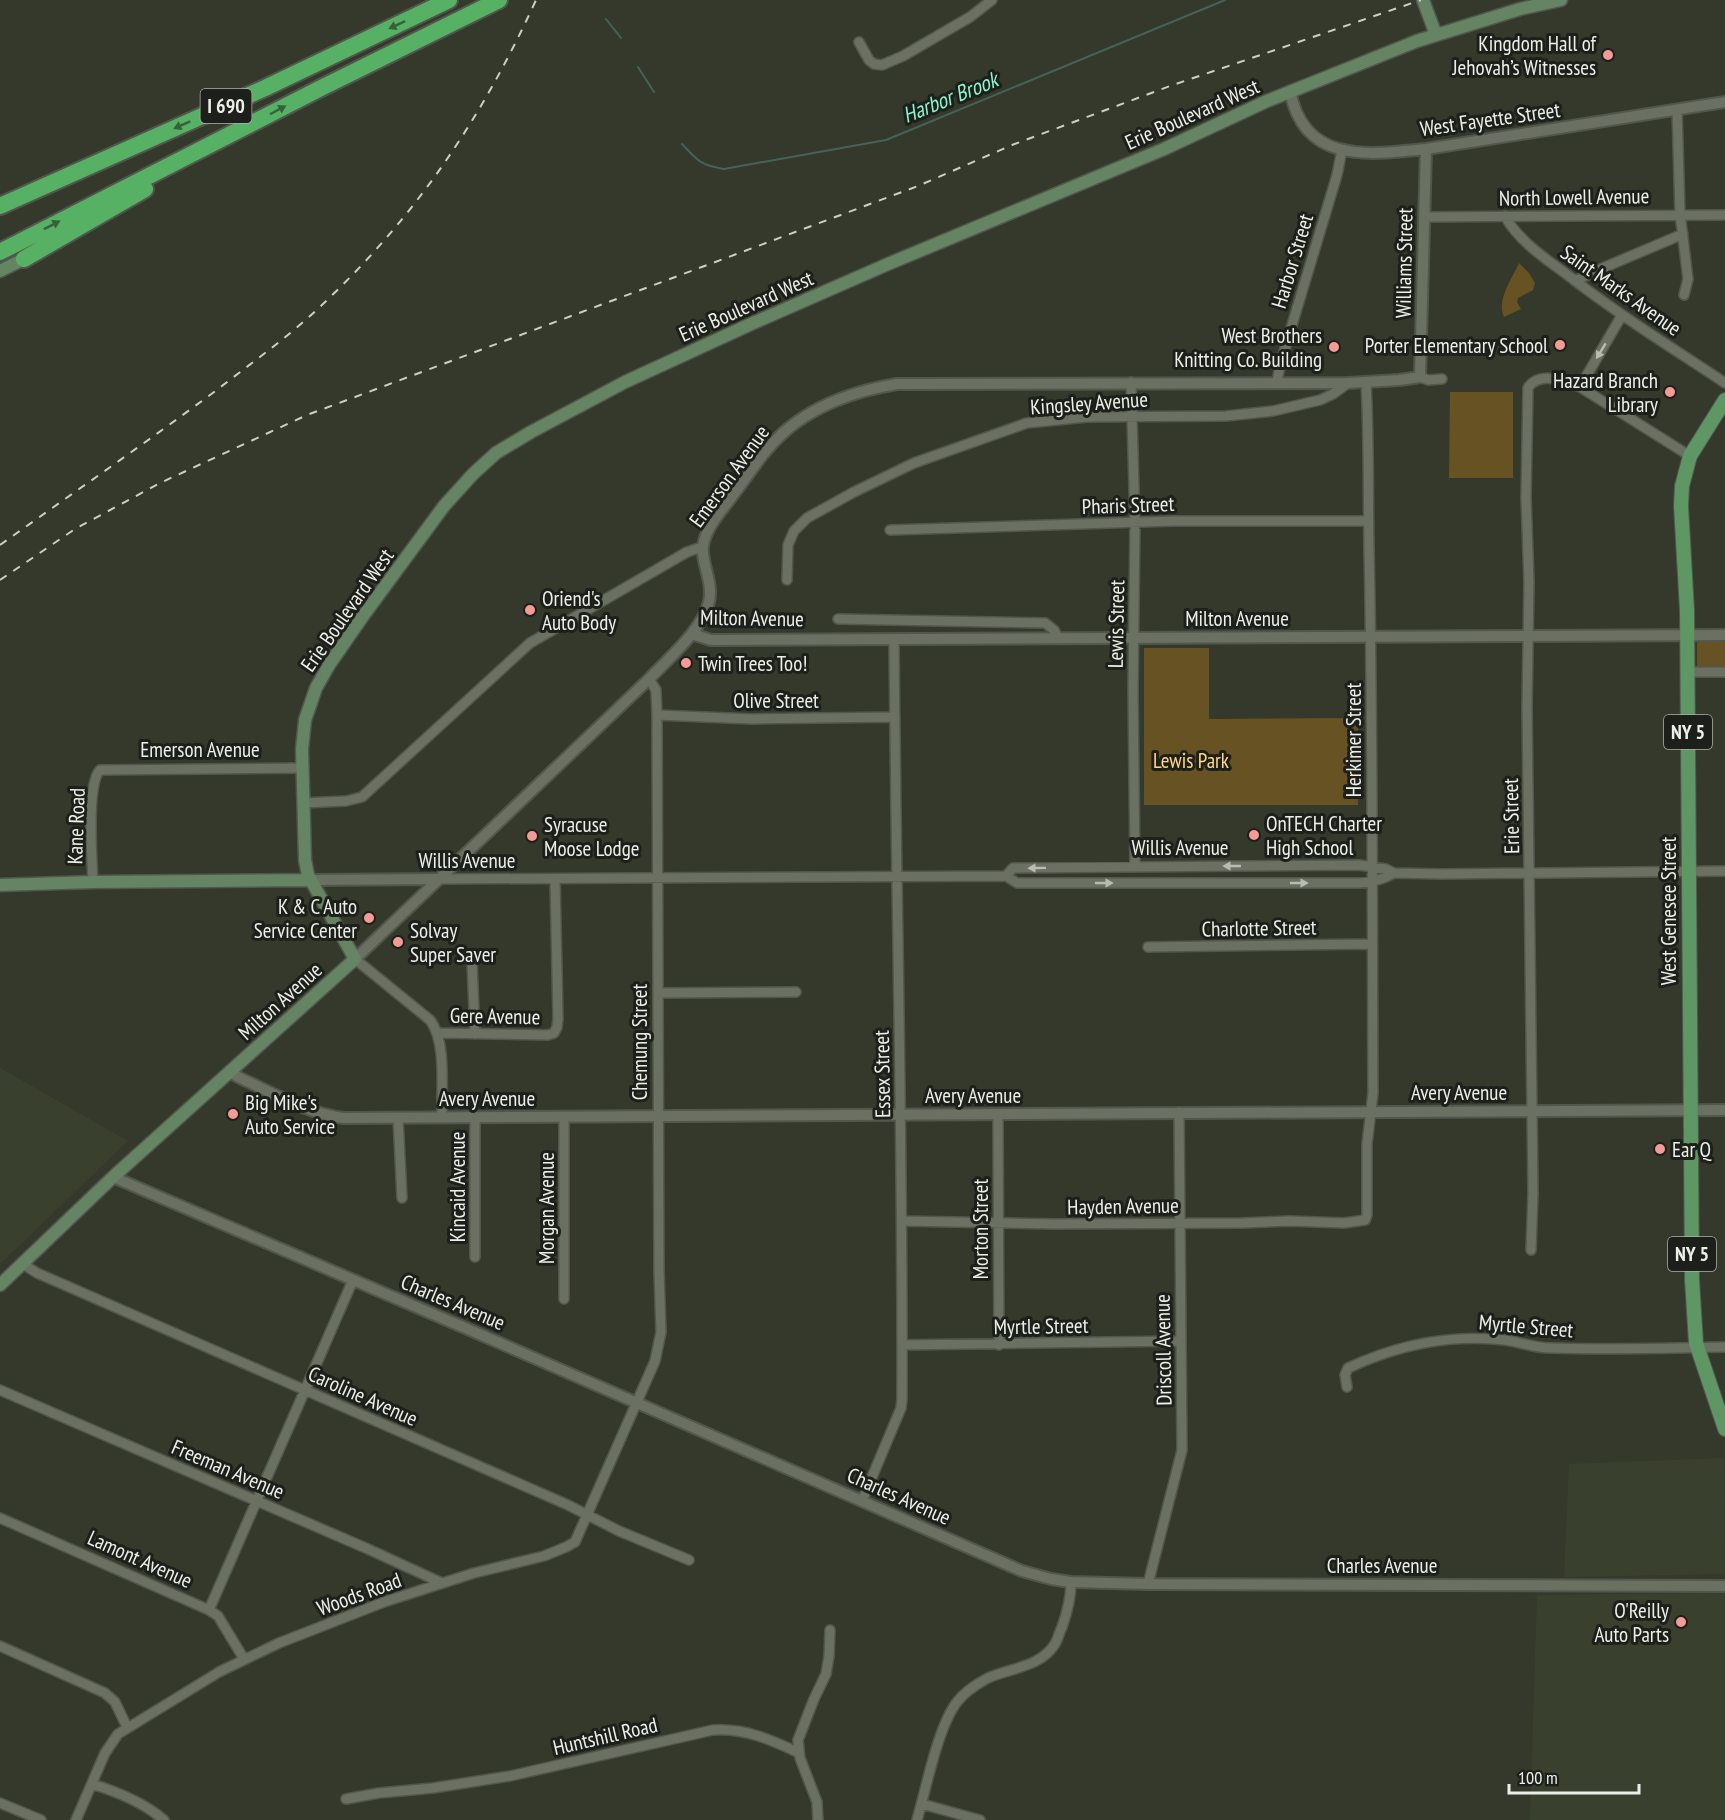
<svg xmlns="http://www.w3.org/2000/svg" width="1725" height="1820" viewBox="0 0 1725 1820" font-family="'PT Sans Narrow',sans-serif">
<rect width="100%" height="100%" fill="#34392c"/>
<path fill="#39412e" d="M 0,1068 L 128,1141 L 0,1264 Z
M 1724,1458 L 1725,1574 L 1564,1577 L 1569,1464 Z
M 1725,1593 L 1725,1820 L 1530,1820 L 1537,1595 Z"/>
<path fill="#675223" d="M 1519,263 L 1529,273 L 1535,283 L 1533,290 L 1518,298 L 1517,302 L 1521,309 L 1504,317 C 1496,300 1512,279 1519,263 Z
M 1450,392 L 1513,392 L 1513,478 L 1449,478 Z
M 1697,642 L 1725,642 L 1725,668 L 1697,668 Z
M 1144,648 L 1209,648 L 1209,719 L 1358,718 L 1358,805 L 1144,805 Z"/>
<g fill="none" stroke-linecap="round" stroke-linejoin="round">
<path stroke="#476258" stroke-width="2" d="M 606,19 L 621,38
M 638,67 L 654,92
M 682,144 C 698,161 700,165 724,169 L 886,140 L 1225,0"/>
<defs>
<path id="minor" d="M 859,42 L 869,60 L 874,64 L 882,65 L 903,56 L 970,17 L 992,0
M 1677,109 L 1680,214 L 1688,279 L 1684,295
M 1505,216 C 1518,240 1543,257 1565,273 C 1616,313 1671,347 1725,383
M 1424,217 L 1725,215
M 1575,281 L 1598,270 L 1683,234
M 1420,377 L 1428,380 L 1442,379
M 1131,382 L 1135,523 L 1133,690 L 1135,867
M 1277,382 L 1280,365 L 1337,175 L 1342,150
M 1580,387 L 1622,315
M 890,530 L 1174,521 L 1368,521
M 787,580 L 788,545 L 794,531 L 807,518 L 854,492 L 914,463 L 1027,423 L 1087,417 L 1226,416 L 1273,411 L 1320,400 L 1333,394 L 1348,383
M 838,619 L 1045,623 L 1054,630 L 1058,638
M 1688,672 L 1725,672
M 657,715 L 752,719 L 895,717
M 303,803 L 346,801 L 362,797 L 530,643 L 687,552 L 702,547
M 1006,876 L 1013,868 L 1359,865 L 1386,869 L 1394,873 L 1442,874 L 1725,871
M 437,879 L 1006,876 L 1017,883 L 1359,883 C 1372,882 1383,880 1394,873
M 93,882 C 92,859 86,785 100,770 L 303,768
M 1148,947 L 1372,944
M 355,959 L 430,1020 C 447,1042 441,1090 442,1117
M 472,962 L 475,1034
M 659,993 L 796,992
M 437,1033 L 548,1035 L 554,1033 L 557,1027 L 558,1019 L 555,879
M 998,1114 L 999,1345
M 475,1117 L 475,1257
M 398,1118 L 402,1198
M 902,1221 L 1054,1224 L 1243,1223 L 1290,1221 L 1344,1223 L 1365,1220 L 1367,1215 L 1367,1144 L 1373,1093 C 1372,912 1373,731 1369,549 C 1368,493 1369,438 1366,382
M 1531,1250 L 1533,1193 L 1527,708 L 1529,582 L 1526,498 L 1528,388 C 1538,371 1565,380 1580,387 L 1690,456
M 23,1264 L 37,1273 L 568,1505 L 619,1531 L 689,1560
M 564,1299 L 564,1117
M 902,1345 L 1181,1341
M 1347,1387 L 1345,1375 L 1348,1368 C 1399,1344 1449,1334 1505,1340 C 1520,1342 1534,1348 1550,1348 C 1608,1350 1667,1348 1725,1347
M 0,1390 L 368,1549 L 442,1583
M 862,1501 L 901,1408 L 902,1399 C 903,1146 896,892 894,639
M 0,1518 L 209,1610 L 218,1616 L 244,1659
M 1148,1584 L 1182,1450 L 1179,1112
M 209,1610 L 353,1280
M 0,1646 L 105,1693 L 115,1702 L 127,1727
M 92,1784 C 118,1792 143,1802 164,1820
M 346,1799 L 379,1793 L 433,1788 L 510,1776 L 713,1730 C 745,1728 772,1740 799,1753
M 0,1803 L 41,1820
M 922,1804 L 980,1820
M 76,1820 L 105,1753 L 118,1734 L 219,1672 L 279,1643 L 384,1602 L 474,1573 L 544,1556 L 566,1547 L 575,1542 L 655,1361 L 661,1332 L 659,1271 L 657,715 L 656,690 L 649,679
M 818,1820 L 817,1802 L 800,1758 L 798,1740 L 814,1699 L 826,1674 L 829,1656 L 830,1630
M 917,1820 C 926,1789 938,1726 957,1702 C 964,1693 975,1685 986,1679 C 1008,1668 1040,1668 1055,1644 C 1058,1639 1059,1633 1062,1627 C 1067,1613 1071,1597 1071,1582"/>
<path id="tertiary" d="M 1290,91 C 1304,164 1368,155 1426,149 L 1725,102
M 692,634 L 711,640 L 1725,635
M 310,880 L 437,879
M 355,959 L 649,679 C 669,658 712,622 710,591 C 710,576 701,560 703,546 C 706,527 722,510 733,495 C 744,481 754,465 766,451 C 798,411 848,392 897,384 L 1348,383 L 1399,380 L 1420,377 L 1426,149
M 230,1072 L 240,1078 C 273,1093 308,1114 344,1118 L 1725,1110
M 113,1177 L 470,1330 L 1022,1571 L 1051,1579 L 1071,1582 L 1148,1584 L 1725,1586"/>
<path id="secondary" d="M 1423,0 L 1436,35
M 0,271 L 24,259
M 0,885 L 93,882 L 310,880
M 0,1285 L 113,1177 L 355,959 L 308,875 L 305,860 L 302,749 L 305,720 L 316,688 L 329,665 L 363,616 L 444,506 L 473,474 L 496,453 L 531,432 L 625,382 L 751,324 L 888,264 L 1164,149 L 1267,101 L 1417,41 L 1520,9 L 1561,0"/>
<path id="primary" d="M 1725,400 L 1690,456 L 1682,486 L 1681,506 L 1687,610 L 1692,1280 L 1696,1343 L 1725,1429"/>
<path id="motorway" d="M 0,206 L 265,88 L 449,0
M 0,252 L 321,88 L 499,0
M 24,259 L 145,189"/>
</defs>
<use href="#minor" stroke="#51574c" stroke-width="12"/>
<use href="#tertiary" stroke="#51574c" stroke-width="14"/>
<use href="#secondary" stroke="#51574c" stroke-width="15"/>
<use href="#primary" stroke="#51574c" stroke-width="16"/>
<use href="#motorway" stroke="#51574c" stroke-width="20"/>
<use href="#minor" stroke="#6a7162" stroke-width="9"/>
<use href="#tertiary" stroke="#6a7162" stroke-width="10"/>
<use href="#secondary" stroke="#648463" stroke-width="12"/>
<use href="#primary" stroke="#5f9764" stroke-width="14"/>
<use href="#motorway" stroke="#57b165" stroke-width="16"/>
<path stroke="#cccfc6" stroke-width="2" stroke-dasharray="8 8" stroke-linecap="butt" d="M 0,545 C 73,493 147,442 218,389 C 254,361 291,335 324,303 C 417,215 483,116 536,0
M 0,580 L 75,529 L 160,483 L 307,415 L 918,186 L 1012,145 L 1170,86 L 1421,0"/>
</g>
<defs><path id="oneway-solid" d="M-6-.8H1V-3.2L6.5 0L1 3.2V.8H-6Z" transform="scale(1.5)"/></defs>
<g fill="#37613c">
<use href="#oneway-solid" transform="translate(397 25) rotate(155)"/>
<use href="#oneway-solid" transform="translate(278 110) rotate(-28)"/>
<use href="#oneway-solid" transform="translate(182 125) rotate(156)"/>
<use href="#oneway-solid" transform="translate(52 225) rotate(-27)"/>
</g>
<g fill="#b8bdb2">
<use href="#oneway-solid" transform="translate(1601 351) rotate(121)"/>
<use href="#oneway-solid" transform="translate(1232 866) rotate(180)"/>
<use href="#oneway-solid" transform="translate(1037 868) rotate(179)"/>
<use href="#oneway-solid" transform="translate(1104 883)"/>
<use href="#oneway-solid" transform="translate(1299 883)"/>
</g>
<g fill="#f59b97" stroke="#1d1f1a" stroke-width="2">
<circle cx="1608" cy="55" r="6"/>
<circle cx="1560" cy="345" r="6"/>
<circle cx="1334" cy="347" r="6"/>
<circle cx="1670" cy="392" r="6"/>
<circle cx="530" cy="610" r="6"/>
<circle cx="686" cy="663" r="6"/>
<circle cx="1254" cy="835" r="6"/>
<circle cx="532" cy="836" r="6"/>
<circle cx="369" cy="918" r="6"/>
<circle cx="398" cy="942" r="6"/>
<circle cx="233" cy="1114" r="6"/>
<circle cx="1660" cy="1149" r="6"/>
<circle cx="1681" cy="1622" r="6"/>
</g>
<g text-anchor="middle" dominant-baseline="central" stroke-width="6" stroke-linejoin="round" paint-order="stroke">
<g fill="#1d1f1a" stroke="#aeb1aa" stroke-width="1.5">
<rect x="200.5" y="89" width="51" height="34" rx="4.5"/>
<rect x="1664" y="715" width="48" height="34" rx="4.5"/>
<rect x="1668" y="1237" width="48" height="34" rx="4.5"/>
</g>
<g font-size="20" font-weight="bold" fill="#ecefe7">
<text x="226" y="106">I 690</text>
<text x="1688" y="732">NY 5</text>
<text x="1692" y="1254">NY 5</text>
</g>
<g font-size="21" fill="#ecefe7" stroke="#1d1f1a" text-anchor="start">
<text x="1596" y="43" text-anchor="end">Kingdom Hall of<tspan x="1596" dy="24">Jehovah’s Witnesses</tspan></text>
<text x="1322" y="335" text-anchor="end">West Brothers<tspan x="1322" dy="24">Knitting Co. Building</tspan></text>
<text x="1548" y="345" text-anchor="end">Porter Elementary School</text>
<text x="1658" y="380" text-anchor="end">Hazard Branch<tspan x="1658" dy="24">Library</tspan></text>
<text x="542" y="598">Oriend's<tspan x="542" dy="24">Auto Body</tspan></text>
<text x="698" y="663">Twin Trees Too!</text>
<text x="1266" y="823">OnTECH Charter<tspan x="1266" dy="24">High School</tspan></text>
<text x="544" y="824">Syracuse<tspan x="544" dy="24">Moose Lodge</tspan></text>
<text x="357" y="906" text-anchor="end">K &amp; C Auto<tspan x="357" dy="24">Service Center</tspan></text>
<text x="410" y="930">Solvay<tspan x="410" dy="24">Super Saver</tspan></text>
<text x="245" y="1102">Big Mike's<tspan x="245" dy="24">Auto Service</tspan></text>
<text x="1672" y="1149">Ear Q</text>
<text x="1669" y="1610" text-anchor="end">O'Reilly<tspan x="1669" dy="24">Auto Parts</tspan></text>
</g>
<g font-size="21" fill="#ecefe7" stroke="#1d1f1a">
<text transform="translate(1192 114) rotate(-24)">Erie Boulevard West</text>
<text transform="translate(1490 119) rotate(-8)">West Fayette Street</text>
<text transform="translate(1574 197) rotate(-1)">North Lowell Avenue</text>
<text transform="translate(1292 261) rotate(-73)">Harbor Street</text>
<text transform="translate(1404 263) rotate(-89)">Williams Street</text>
<text transform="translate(1621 290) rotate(35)">Saint Marks Avenue</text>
<text transform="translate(746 306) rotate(-24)">Erie Boulevard West</text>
<text transform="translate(1089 403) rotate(-4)">Kingsley Avenue</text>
<text transform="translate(729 476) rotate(-54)">Emerson Avenue</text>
<text transform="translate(1128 505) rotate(-2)">Pharis Street</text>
<text transform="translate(347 610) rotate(-55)">Erie Boulevard West</text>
<text transform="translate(752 618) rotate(1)">Milton Avenue</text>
<text x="1237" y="618">Milton Avenue</text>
<text transform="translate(1116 624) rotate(-89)">Lewis Street</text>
<text x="776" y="700">Olive Street</text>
<text transform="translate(1353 740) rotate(-90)">Herkimer Street</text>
<text x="200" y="749">Emerson Avenue</text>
<text transform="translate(1511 816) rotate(-91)">Erie Street</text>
<text transform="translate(76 826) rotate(-88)">Kane Road</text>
<text x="1180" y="847">Willis Avenue</text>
<text x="467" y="860">Willis Avenue</text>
<text transform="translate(1668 911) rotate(-90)">West Genesee Street</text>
<text transform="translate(1259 928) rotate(-1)">Charlotte Street</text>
<text transform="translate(280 1001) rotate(-42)">Milton Avenue</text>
<text transform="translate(495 1016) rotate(1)">Gere Avenue</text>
<text transform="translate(639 1042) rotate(-90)">Chemung Street</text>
<text transform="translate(882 1074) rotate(-91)">Essex Street</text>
<text x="1459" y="1092">Avery Avenue</text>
<text x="973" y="1095">Avery Avenue</text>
<text x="487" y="1098">Avery Avenue</text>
<text transform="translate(457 1187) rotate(-90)">Kincaid Avenue</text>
<text transform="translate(1123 1206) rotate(-1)">Hayden Avenue</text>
<text transform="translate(546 1208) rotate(-90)">Morgan Avenue</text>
<text transform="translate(980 1229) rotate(-90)">Morton Street</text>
<text transform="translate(453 1302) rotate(23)">Charles Avenue</text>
<text transform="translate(1041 1326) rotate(-1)">Myrtle Street</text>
<text transform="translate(1526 1326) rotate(5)">Myrtle Street</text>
<text transform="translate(1163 1350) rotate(-91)">Driscoll Avenue</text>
<text transform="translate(363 1396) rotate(24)">Caroline Avenue</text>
<text transform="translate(228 1469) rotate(23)">Freeman Avenue</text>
<text transform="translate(899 1496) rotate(24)">Charles Avenue</text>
<text transform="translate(140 1559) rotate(24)">Lamont Avenue</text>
<text x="1382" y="1565">Charles Avenue</text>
<text transform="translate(359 1594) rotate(-20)">Woods Road</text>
<text transform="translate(605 1736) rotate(-13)">Huntshill Road</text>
</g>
<g font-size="21" fill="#fed784" stroke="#1d1f1a">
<text x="1191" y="760">Lewis Park</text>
</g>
<g font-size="22" font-style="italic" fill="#8cf3cd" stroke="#1d1f1a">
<text transform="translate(950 97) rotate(-22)">Harbor Brook</text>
</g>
</g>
<path d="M1509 1784v9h130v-9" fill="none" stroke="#ecefe7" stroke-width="3"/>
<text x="1518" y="1784" font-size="18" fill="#ecefe7" stroke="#1d1f1a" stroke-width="4.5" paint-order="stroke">100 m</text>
</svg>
